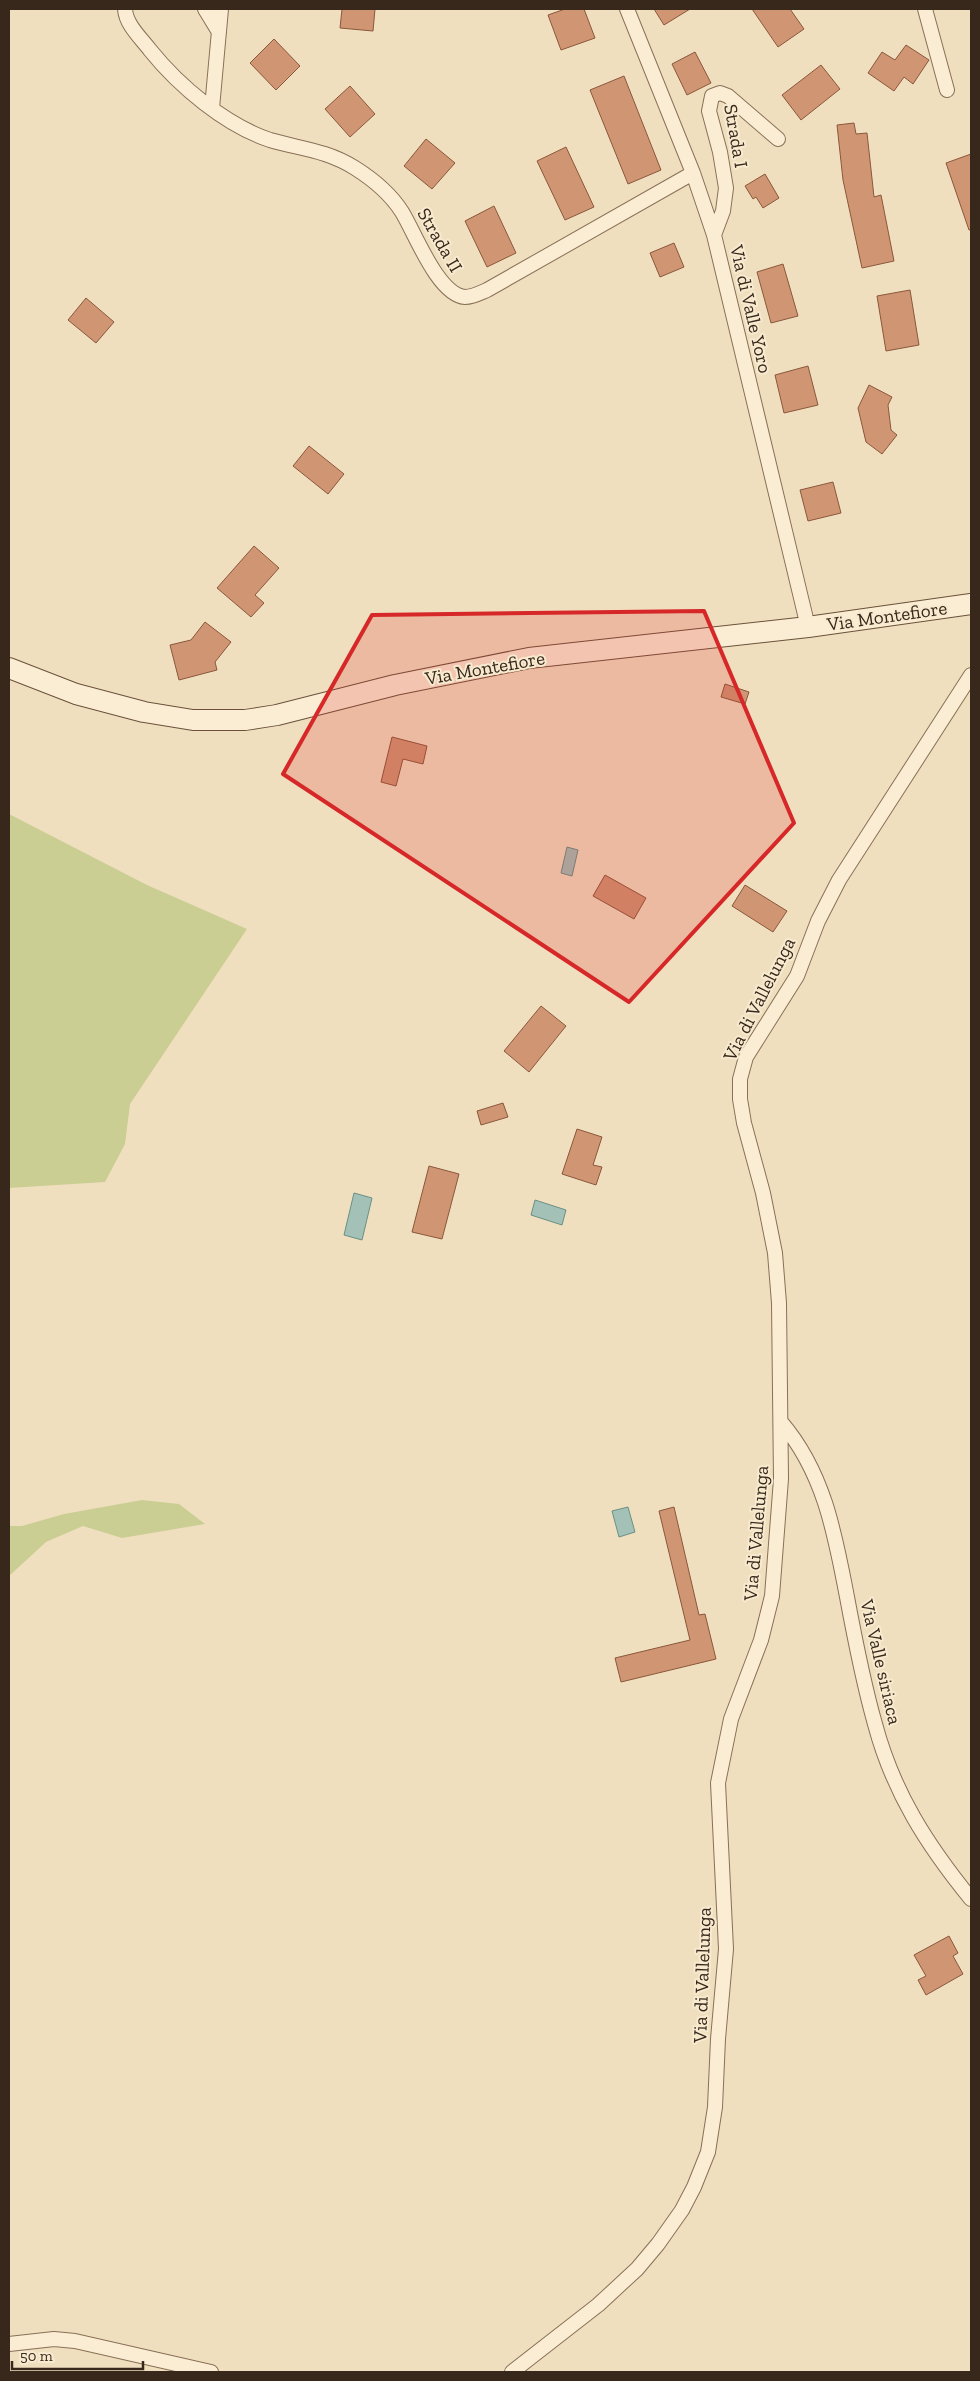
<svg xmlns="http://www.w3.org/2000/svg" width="980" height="2381" viewBox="0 0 980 2381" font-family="'Zilla Slab',serif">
<rect width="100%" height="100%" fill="#f0dfbf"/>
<path fill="#cace93" d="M 9,814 L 147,885 L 247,929 L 130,1104 L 125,1144 L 105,1182 L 9,1188 Z
M 142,1500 L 179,1504 L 205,1524 L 122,1538 L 83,1526 L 46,1542 L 9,1576 L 9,1526 L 22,1526 L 64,1514 Z"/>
<path fill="#a3c1b7" stroke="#699085" d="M 567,847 L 578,850 L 572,876 L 561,873 Z
M 354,1193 L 372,1198 L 362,1240 L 344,1235 Z
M 535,1200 L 566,1210 L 562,1225 L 531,1215 Z
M 628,1507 L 635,1532 L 619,1537 L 612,1511 Z"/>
<path fill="#d09673" stroke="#8a573b" d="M 342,9 L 375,9 L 373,31 L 340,28 Z
M 565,9 L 584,9 L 595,38 L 561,50 L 548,15 Z
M 654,9 L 690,9 L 664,25 Z
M 752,9 L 790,9 L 804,29 L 778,47 Z
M 274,39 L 300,66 L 276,90 L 250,63 Z
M 906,45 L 929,60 L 913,84 L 904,77 L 894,91 L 868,73 L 882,52 L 895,60 Z
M 695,52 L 711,83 L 687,95 L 672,64 Z
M 821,65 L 840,89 L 801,120 L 782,95 Z
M 624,76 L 661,170 L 628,184 L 590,90 Z
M 350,86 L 375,114 L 350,137 L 325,109 Z
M 854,123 L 856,134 L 867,133 L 874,197 L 881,195 L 894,261 L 862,268 L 843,180 L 837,125 Z
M 426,139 L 455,163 L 432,189 L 404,166 Z
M 566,147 L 594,207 L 565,220 L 537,161 Z
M 971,154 L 971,230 L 969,230 L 946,163 Z
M 765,174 L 779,198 L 763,208 L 756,197 L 753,199 L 745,186 Z
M 494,206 L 516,253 L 487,267 L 465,221 Z
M 674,243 L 684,267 L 660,277 L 650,253 Z
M 783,264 L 798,316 L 771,323 L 757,272 Z
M 910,290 L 919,345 L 886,351 L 877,296 Z
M 86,298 L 114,322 L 96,343 L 68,320 Z
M 808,366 L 818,405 L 784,413 L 775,375 Z
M 869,385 L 892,397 L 888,405 L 891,430 L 897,435 L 882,454 L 866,442 L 858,408 Z
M 309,446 L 344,474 L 328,494 L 293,466 Z
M 833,482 L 841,513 L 808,521 L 800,490 Z
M 254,546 L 279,568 L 255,595 L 264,603 L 251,617 L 217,588 Z
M 205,622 L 231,642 L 215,662 L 217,670 L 179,680 L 170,645 L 191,640 Z
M 725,684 L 749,692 L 745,704 L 721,697 Z
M 392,737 L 427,746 L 423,764 L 403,759 L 396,786 L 381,782 Z
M 605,875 L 646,898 L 634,919 L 593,896 Z
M 745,885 L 787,911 L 773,932 L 732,906 Z
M 541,1006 L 566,1026 L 529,1072 L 504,1051 Z
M 503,1103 L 508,1117 L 481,1125 L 477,1111 Z
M 577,1129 L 602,1137 L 593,1165 L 602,1167 L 596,1185 L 562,1174 Z
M 429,1166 L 459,1174 L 442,1239 L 412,1232 Z
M 674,1507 L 699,1615 L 705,1614 L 716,1659 L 621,1682 L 615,1658 L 690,1640 L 659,1511 Z
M 949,1936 L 958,1953 L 953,1956 L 963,1974 L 926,1995 L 918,1980 L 926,1976 L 914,1955 Z"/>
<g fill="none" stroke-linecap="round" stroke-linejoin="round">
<defs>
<path id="minor" d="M 125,9 C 126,25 141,38 150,50 C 179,86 225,125 270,140 C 301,149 326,150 355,168 C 374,180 390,193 402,212 C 415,233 438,295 465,297 C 473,297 480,293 487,290 L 693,173
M 205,9 L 219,32
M 627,9 L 693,173 L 714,235 L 808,627
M 925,9 L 947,90
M 212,108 L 221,9
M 714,235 L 723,211 L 726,188 L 720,152 L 709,111 L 712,96 L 720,93 L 728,96 L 778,139
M 781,1422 C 824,1472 835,1534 847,1597 C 855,1640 863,1682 875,1724 C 893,1792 927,1845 971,1899
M 9,2344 L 54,2339 L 75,2341 L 211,2372
M 512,2372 L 598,2305 L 637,2269 L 658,2244 L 682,2210 L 694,2187 L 708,2152 L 715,2107 L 718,2039 L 726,1949 L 718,1783 L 731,1719 L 761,1640 L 772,1596 L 781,1479 L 779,1303 L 775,1253 L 763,1193 L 744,1123 L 740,1099 L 740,1079 L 746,1057 L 797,976 L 818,921 L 839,880 L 971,675"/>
<path id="secondary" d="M 9,668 L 76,694 L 144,712 L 193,720 L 245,720 L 277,715 L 395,685 L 529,658 L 808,627 L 971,604"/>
</defs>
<use href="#minor" stroke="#897057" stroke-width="16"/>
<use href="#secondary" stroke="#6b513a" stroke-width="22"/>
<use href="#minor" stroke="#faedd3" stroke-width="14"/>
<use href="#secondary" stroke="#faedd3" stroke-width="20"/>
</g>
<path fill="#d62828" fill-opacity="0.2" stroke="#d62828" stroke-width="4" stroke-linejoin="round" d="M 704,611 L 794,823 L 629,1002 L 283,774 L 372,615 Z"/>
<g text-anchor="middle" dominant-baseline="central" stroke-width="4" stroke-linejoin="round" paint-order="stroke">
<g font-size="19" fill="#38281c" stroke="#f7eacf">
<text transform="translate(736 136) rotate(80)">Strada I</text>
<text transform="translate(440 240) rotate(60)">Strada II</text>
<text transform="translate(751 309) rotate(77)">Via di Valle Yoro</text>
<text transform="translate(887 616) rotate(-8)">Via Montefiore</text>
<text transform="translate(485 668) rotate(-10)">Via Montefiore</text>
<text transform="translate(759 999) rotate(-63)">Via di Vallelunga</text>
<text transform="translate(756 1533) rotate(-85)">Via di Vallelunga</text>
<text transform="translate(881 1662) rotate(77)">Via Valle siriaca</text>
<text transform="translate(702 1975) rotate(-88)">Via di Vallelunga</text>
</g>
</g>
<rect width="980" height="2381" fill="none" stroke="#38281c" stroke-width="20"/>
<path d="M12 2361v8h131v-8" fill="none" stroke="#38281c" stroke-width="2.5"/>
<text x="20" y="2361" font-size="15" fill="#38281c" stroke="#f7eacf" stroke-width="4" paint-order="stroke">50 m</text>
</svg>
